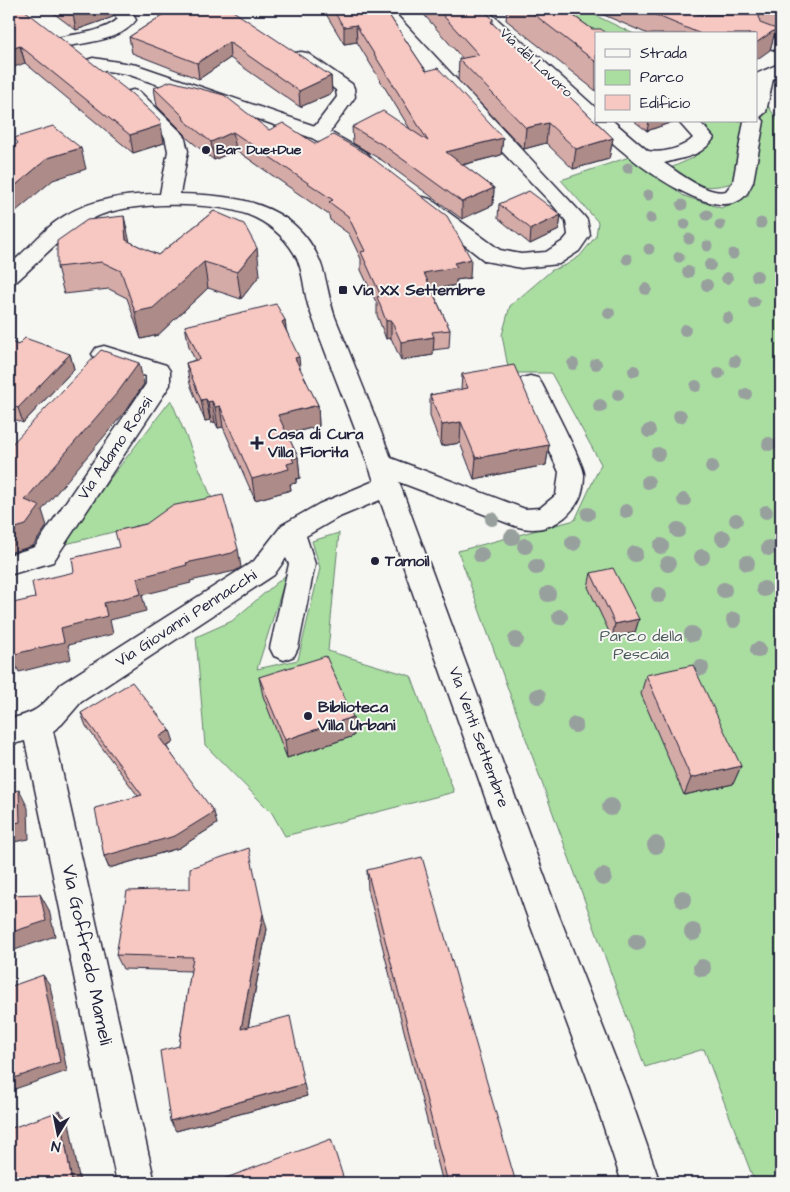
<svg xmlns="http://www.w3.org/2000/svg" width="790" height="1192" viewBox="0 0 790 1192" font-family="'Architects Daughter',sans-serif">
<rect width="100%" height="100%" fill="#f6f6f2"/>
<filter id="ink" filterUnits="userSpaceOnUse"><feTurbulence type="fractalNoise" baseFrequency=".02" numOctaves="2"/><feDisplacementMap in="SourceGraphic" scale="10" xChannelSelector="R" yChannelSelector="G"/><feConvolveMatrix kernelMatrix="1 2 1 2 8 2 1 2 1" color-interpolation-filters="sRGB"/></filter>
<g filter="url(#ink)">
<path fill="#aadea1" stroke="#66806e" d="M 545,9 L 582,9 L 634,34 L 596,34 Z
M 764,100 L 781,125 L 781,173 L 779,174 L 781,176 L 781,1183 L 755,1183 L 704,1049 L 645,1067 L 458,551 L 575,520 L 601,464 L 551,373 L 509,373 L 502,335 L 510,306 L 552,270 L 566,265 L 580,256 L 596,236 L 598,222 L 561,180 L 632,156 L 684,196 L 721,208 L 748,196 L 756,164 Z
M 704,121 L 748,121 L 736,182 C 705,191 694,187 668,169 L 693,158 L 712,138 Z
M 171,400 L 215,506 L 58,546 Z
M 339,533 L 328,651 L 411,676 L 454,792 L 285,836 L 272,813 L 205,745 L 196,637 L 232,621 L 287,574 L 257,669 L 298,660 L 320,568 L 312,541 Z"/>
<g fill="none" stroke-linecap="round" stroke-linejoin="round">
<defs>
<path id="minor" d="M 109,9 L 130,9 L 136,20 C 121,41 87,42 64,47 L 58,46 L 55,42 L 58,38 C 77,33 102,33 118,19 Z
M 373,9 L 391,9 L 583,215 L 587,220 L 590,235 L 579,251 L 559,264 L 521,268 L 485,261 L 416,207 L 413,203 L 416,199 L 423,197 L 430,199 L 500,250 L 521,254 L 546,252 L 563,241 L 568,235 L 566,221 L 552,204 L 465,113 Z
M 467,9 L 486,9 L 596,108 L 596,121 L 613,121 L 648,151 C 662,154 683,148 693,138 L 678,121 L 699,121 L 714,138 C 701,157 685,157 664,163 C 679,173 708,196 726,191 L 733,182 L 744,121 L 756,121 L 756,74 L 781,63 L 781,75 L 773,79 L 766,112 L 760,117 L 764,121 L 753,182 C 750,188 746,197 740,200 C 705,222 614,149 593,123 L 589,122 Z
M 756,31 L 781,40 L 781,52 L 756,43 L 756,34 L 749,34 Z
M 301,52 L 307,53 L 352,84 L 354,88 L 355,97 L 330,132 L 367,153 L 370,157 L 367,161 L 360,163 L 353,161 L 312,138 L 127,74 L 87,68 L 84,64 L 87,60 L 93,58 L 137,65 L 315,126 L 337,97 L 336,90 L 295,61 L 292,57 L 295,53 Z
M 133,90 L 140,92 L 184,135 L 188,151 L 180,194 C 234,195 294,202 319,259 C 327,277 328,298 335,317 C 354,364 373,411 391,458 L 525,509 L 540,508 L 556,495 L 559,472 L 518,384 L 522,378 L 530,376 L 538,378 L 542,384 C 549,398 584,464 584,474 C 584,494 579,504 565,517 C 550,529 533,532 515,526 L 399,482 L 558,913 L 627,1088 L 660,1183 L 622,1183 L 591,1088 L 526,913 L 380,500 L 337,518 L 306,536 L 315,564 L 298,648 L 294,656 L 284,660 L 274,656 L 270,648 L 289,564 L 286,558 L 274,575 L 81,702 L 62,724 L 53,731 L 155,1183 L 117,1183 L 25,741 L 9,745 L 9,719 C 39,712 41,707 61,684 L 254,561 L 282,525 L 319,504 L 374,481 C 354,423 330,366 309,308 C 303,290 304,269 294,253 C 284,236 267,222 249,215 C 213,201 131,201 96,217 C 66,230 41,260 17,281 L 9,283 L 9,265 C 25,252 38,236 54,223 C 84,200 123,194 160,194 L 168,151 L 165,137 L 124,96 L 126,92 Z
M 104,346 L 166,365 L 170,371 L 170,385 L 53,562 L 9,575 L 9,555 L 35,547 L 146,384 L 146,376 L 96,360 L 92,354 L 96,348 Z"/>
</defs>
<use href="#minor" stroke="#22223b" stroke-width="3"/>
<use href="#minor" fill="#f6f6f2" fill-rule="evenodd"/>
</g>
<g fill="#98a09e">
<circle cx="628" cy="168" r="5.5"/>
<circle cx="648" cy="195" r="5.5"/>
<circle cx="682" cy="205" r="5.5"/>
<circle cx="707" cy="215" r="5.5"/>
<circle cx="651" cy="218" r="5.5"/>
<circle cx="761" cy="223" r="5.5"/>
<circle cx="685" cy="224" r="5.5"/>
<circle cx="720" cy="225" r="5.5"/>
<circle cx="689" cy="239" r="5.5"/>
<circle cx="707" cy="246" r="5.5"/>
<circle cx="649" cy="249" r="5.5"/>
<circle cx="733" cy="254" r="5.5"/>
<circle cx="679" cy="257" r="5.5"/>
<circle cx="627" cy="259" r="5.5"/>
<circle cx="710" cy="265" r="6"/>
<circle cx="688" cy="272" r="6"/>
<circle cx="757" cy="276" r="6"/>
<circle cx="727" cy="278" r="6"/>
<circle cx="707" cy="285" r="6"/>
<circle cx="646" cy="289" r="6"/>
<circle cx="754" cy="302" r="6"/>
<circle cx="609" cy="313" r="6"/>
<circle cx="728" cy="318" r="6"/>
<circle cx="685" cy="330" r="6"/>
<circle cx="735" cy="361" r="6"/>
<circle cx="573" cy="364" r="6"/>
<circle cx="596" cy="364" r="6"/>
<circle cx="634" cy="371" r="6"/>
<circle cx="719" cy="373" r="6"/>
<circle cx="696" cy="386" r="6"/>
<circle cx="746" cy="394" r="6"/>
<circle cx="618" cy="395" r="6"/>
<circle cx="600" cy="406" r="7"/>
<circle cx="680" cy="416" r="7"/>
<circle cx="649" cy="431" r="7"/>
<circle cx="769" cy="444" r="7"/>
<circle cx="658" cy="454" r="7"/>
<circle cx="712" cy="467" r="7"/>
<circle cx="648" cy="482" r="7"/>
<circle cx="684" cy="500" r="7"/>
<circle cx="626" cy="511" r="7"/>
<circle cx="766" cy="512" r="7"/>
<circle cx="588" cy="514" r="7"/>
<circle cx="492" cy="519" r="7"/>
<circle cx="736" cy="520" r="7"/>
<circle cx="678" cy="530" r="8"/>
<circle cx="512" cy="537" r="8"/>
<circle cx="723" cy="538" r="8"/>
<circle cx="573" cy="543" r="8"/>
<circle cx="525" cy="546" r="8"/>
<circle cx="661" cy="546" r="8"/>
<circle cx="769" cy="548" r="8"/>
<circle cx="635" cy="554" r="8"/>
<circle cx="481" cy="555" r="8"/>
<circle cx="702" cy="557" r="8"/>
<circle cx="747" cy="563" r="8"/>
<circle cx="668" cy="564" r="8"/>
<circle cx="536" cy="567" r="8"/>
<circle cx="764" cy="589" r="8"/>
<circle cx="724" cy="590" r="8"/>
<circle cx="548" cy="594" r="8"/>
<circle cx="659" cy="595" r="8"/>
<circle cx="560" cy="617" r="8"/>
<circle cx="734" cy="620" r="8"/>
<circle cx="692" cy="634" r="8"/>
<circle cx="516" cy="640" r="8"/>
<circle cx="758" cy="650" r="8"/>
<circle cx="701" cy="668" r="8"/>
<circle cx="538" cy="696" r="8"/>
<circle cx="575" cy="725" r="8"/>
<circle cx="611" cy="807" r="9"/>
<circle cx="656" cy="845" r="9"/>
<circle cx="603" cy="877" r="9"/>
<circle cx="683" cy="899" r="9"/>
<circle cx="693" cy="932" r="9"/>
<circle cx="637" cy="942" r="9"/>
<circle cx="702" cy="968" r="9"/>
</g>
<path fill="#d4aba7" stroke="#22223b" d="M 9,9 L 164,143 L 133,153 L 25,63 Z
M 48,9 L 112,9 L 113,17 L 76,30 Z
M 172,9 L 331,76 L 332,93 L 300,107 L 230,58 L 199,79 L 132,53 L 129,37 Z
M 323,9 L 385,9 L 426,71 L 503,138 L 501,155 L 463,165 L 494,188 L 493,205 L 462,219 L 383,161 L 353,143 L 352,127 L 410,129 L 357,42 L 344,44 Z
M 419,9 L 482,9 L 493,19 L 493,24 L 613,138 L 609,159 L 573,169 L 546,143 L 524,149 L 458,80 L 459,59 L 463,59 Z
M 507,9 L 564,9 L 592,29 L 596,34 L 596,91 L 506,20 Z
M 590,9 L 781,9 L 781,38 L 774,35 L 770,50 L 756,34 L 648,34 Z
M 154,88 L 269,130 L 470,278 L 456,280 L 456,285 L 432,290 L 450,330 L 449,348 L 433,350 L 433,355 L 401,360 L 391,338 L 386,339 L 377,315 L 377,304 L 361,270 L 361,259 L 349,234 L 330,220 L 329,215 L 236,150 L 214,160 L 187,138 L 185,134 L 157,106 Z
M 634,121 L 675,121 L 647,131 Z
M 499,204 L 561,215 L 559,230 L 530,244 L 498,218 Z
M 214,211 L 260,275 L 241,299 L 208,288 L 158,335 L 141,339 L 127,298 L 109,289 L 64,294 L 57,267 L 130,242 L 158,255 Z
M 285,320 L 286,329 L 300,370 L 318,405 L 319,426 L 287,434 L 298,457 L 300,478 L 296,479 L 296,483 L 290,484 L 291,490 L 255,500 L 223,427 L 218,428 L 215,422 L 211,423 L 210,420 L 205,421 L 190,384 L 186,363 L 195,360 L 189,347 L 185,326 Z
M 9,341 L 18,345 L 70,354 L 74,369 L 23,423 L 9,417 Z
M 462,374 L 549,445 L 546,465 L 474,479 L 460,443 L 441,446 L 430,416 L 430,395 L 461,390 Z
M 591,573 L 639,619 L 635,632 L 612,638 L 588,587 Z
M 646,675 L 741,766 L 733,784 L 684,795 L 641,694 Z
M 259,677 L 354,736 L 287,758 L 263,696 Z
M 81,713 L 174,742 L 167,747 L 217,824 L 179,848 L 109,868 L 104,856 L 138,796 L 86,726 Z
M 367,870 L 516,1183 L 443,1183 L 368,890 Z
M 267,929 L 248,1028 L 307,1096 L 176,1131 L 179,1046 L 191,971 L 123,969 L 116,955 Z"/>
<path fill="#ad8b88" stroke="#22223b" d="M 87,9 L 112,9 L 113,17 L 76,30 L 73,14 Z
M 356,25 L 357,42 L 344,44 L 344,27 Z
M 776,29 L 770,50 L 756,60 L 756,43 Z
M 229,42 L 230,58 L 199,79 L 197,63 Z
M 20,46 L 25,63 L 9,69 L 9,50 Z
M 331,76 L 332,93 L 300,107 L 299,91 Z
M 11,97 L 15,112 L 9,114 L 9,98 Z
M 649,121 L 675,121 L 647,131 Z
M 548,123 L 546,143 L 524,149 L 526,128 Z
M 161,125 L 164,143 L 133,153 L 130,135 Z
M 233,132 L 236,150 L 214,160 L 211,142 Z
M 503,138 L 501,155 L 445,169 L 446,152 Z
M 613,138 L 609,159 L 573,169 L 576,149 Z
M 81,148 L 86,169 L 53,180 L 9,217 L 9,191 L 48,158 Z
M 494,188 L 493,205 L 462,219 L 462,202 Z
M 561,215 L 559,230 L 530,244 L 531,229 Z
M 124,216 L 130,243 L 126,240 Z
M 257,248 L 260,275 L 241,299 L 237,272 Z
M 471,259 L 470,278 L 456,280 L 456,285 L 424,291 L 424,273 L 454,263 Z
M 204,262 L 208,288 L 158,335 L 141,339 L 135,312 Z
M 285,320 L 287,341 L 282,322 Z
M 391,320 L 391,338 L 386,339 L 386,321 Z
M 434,337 L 433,355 L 401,360 L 401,342 Z
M 70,354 L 74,369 L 23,423 L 18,408 Z
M 299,357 L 301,378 L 295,358 Z
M 139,363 L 144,384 L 124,413 L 42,510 L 47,526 L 33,546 L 9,553 L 9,530 L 25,500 Z
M 206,399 L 210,420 L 205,421 L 201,400 Z
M 212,401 L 215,422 L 211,423 L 208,402 Z
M 318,405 L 319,426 L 280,436 L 278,415 Z
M 220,406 L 223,427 L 218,428 L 215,407 Z
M 461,422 L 460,443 L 441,446 L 442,425 Z
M 549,445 L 546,465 L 474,479 L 476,458 Z
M 298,457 L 300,478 L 296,479 L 296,483 L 290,484 L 291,490 L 255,500 L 252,479 L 287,464 L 292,459 Z
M 238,549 L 241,567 L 235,571 L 190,581 L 191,583 L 142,595 L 146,611 L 110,620 L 113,634 L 68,645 L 71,659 L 19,672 L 11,655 L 61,628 L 104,603 L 137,578 L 186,563 Z
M 639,619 L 635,632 L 612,638 L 615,624 Z
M 353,717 L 354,736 L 287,758 L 285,740 Z
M 170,730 L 174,742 L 163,749 L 159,737 Z
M 9,758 L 12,764 L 14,811 L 9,802 Z
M 741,766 L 733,784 L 684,795 L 691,778 Z
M 19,790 L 28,808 L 29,839 L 9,843 L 9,824 Z
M 214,812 L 217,824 L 179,848 L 109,868 L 104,856 Z
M 40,894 L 49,910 L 55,936 L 9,952 L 9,933 Z
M 263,914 L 267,929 L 245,1042 L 241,1029 Z
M 43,975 L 50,985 L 67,1071 L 9,1091 L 9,1080 Z
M 304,1084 L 307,1096 L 176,1131 L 170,1121 Z
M 60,1111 L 69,1122 L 80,1183 L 72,1183 Z"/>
<path fill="#f7c7c2" stroke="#22223b" d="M 9,9 L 23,9 L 132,94 L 160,120 L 161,125 L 130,135 L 20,46 L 9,50 Z
M 66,9 L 87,9 L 73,14 Z
M 172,9 L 230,9 L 331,76 L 299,91 L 229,42 L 197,63 L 129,37 Z
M 332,9 L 385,9 L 426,71 L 438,68 L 503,138 L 446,152 L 494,188 L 462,202 L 383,145 L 352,127 L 383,111 L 428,141 L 356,25 L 344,27 Z
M 437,9 L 482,9 L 493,19 L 491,22 L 613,138 L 576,149 L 548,123 L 526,128 L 459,59 L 479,55 Z
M 527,9 L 564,9 L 592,29 L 601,29 L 607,34 L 596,34 L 596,62 Z
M 641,9 L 685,9 L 701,15 L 759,15 L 760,23 L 776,29 L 756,43 L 756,34 L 701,34 Z
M 763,9 L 781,9 L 781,15 Z
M 171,81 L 224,95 L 269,130 L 283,123 L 316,144 L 333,135 L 367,154 L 447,216 L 471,259 L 454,263 L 457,267 L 424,273 L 450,330 L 432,332 L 434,337 L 401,342 L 391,320 L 386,321 L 377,297 L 381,296 L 361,252 L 365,251 L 348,216 L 329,202 L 333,200 L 233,132 L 211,142 L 184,120 L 183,116 L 154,88 Z
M 53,126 L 81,148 L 48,158 L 9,191 L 9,150 L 18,143 L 14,138 Z
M 529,191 L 561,215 L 531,229 L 499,204 Z
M 214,211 L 244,224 L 257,248 L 237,272 L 204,262 L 153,308 L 135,312 L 121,271 L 102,262 L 57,267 L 57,241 L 87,220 L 124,216 L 126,240 L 158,255 Z
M 276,304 L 285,320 L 282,322 L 299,357 L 295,358 L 318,405 L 278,415 L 298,457 L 292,459 L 294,462 L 287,464 L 289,469 L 252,479 L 220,406 L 215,407 L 212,401 L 208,402 L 206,399 L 201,400 L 186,363 L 200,359 L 185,326 Z
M 25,338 L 70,354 L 18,408 L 9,404 L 9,341 L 18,345 Z
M 101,350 L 139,363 L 118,392 L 25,500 L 40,506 L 26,525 L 9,530 L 9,447 Z
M 514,365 L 549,445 L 476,458 L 461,422 L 442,425 L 430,395 L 468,388 L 462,374 Z
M 223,495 L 238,549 L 232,553 L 186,563 L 187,565 L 137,578 L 141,594 L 104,603 L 107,616 L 61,628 L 64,642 L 11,655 L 9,641 L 9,604 L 35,598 L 32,582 L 74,572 L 72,558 L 119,547 L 115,531 L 146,524 L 171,506 Z
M 613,568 L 639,619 L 615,624 L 591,573 Z
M 326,656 L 353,717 L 285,740 L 259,677 Z
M 693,665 L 741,766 L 691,778 L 646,675 Z
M 132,682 L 170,730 L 159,737 L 214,812 L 175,836 L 104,856 L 95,808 L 142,795 L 81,713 Z
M 19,790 L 20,822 L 9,824 L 9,792 Z
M 249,848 L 263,914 L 241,1029 L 290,1016 L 304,1084 L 170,1121 L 160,1051 L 179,1046 L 193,957 L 116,955 L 127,891 L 190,889 L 190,868 Z
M 422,857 L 516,1183 L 448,1183 L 367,870 Z
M 40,894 L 46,921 L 9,933 L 9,895 Z
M 43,975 L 60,1062 L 9,1080 L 9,987 Z
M 60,1111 L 72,1183 L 9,1183 L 9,1129 Z
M 331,1139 L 345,1183 L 218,1183 L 218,1181 Z"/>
</g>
<g fill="#22223b" stroke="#f6f6f2" stroke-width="2">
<circle cx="206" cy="150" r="5"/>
<rect x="338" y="285" width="10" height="10" rx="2.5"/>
<path d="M254.5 435.5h5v5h5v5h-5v5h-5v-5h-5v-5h5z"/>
<circle cx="375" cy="561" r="5"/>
<circle cx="308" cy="716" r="5"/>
</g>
<g text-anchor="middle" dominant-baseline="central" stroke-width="4" stroke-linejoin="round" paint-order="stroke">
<g font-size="14" fill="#22223b" stroke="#f6f6f2">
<text transform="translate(536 63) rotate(43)">Via del Lavoro</text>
</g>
<g font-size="14" font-weight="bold" fill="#22223b" stroke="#f6f6f2" text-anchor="start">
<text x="216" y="150">Bar Due+Due</text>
</g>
<g font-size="16" font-weight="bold" fill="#22223b" stroke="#f6f6f2" text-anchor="start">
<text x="353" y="290">Via XX Settembre</text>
<text x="268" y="434">Casa di Cura<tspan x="268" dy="18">Villa Fiorita</tspan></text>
<text x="385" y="561">Tamoil</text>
<text x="318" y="707">Biblioteca<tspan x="318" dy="18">Villa Urbani</tspan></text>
</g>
<g font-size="16" fill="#22223b" stroke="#f6f6f2">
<text transform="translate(115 448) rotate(-56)">Via Adamo Rossi</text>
<text transform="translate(186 618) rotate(-33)">Via Giovanni Pennacchi</text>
<text transform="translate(479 737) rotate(70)">Via Venti Settembre</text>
</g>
<g font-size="16" fill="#4b5a5a" stroke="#f6f6f2">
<text x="641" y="636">Parco della<tspan x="641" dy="18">Pescaia</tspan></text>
</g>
<g font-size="19" fill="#22223b" stroke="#f6f6f2">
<text transform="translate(87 955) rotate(78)">Via Goffredo Mameli</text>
</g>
</g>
<rect width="790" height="1192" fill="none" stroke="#f6f6f2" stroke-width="30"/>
<rect x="15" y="15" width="760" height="1162" fill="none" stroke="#22223b" stroke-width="2" filter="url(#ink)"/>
<rect x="595" y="32" width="162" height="90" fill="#f6f6f2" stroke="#a1a1a9"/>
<rect x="605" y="49" width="25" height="8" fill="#f6f6f2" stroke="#a1a1a9"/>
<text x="640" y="58" font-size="15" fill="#22223b">Strada</text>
<rect x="605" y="70" width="25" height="15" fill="#aadea1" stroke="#a1a1a9"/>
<text x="640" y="82" font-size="15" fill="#22223b">Parco</text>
<rect x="605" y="95" width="25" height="15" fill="#f7c7c2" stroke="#a1a1a9"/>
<text x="640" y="108" font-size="15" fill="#22223b">Edificio</text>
<g transform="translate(58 1134) rotate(190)" stroke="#f6f6f2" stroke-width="4" paint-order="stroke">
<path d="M0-4L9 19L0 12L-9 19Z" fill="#22223b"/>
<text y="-8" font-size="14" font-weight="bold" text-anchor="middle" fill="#22223b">N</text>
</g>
</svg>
